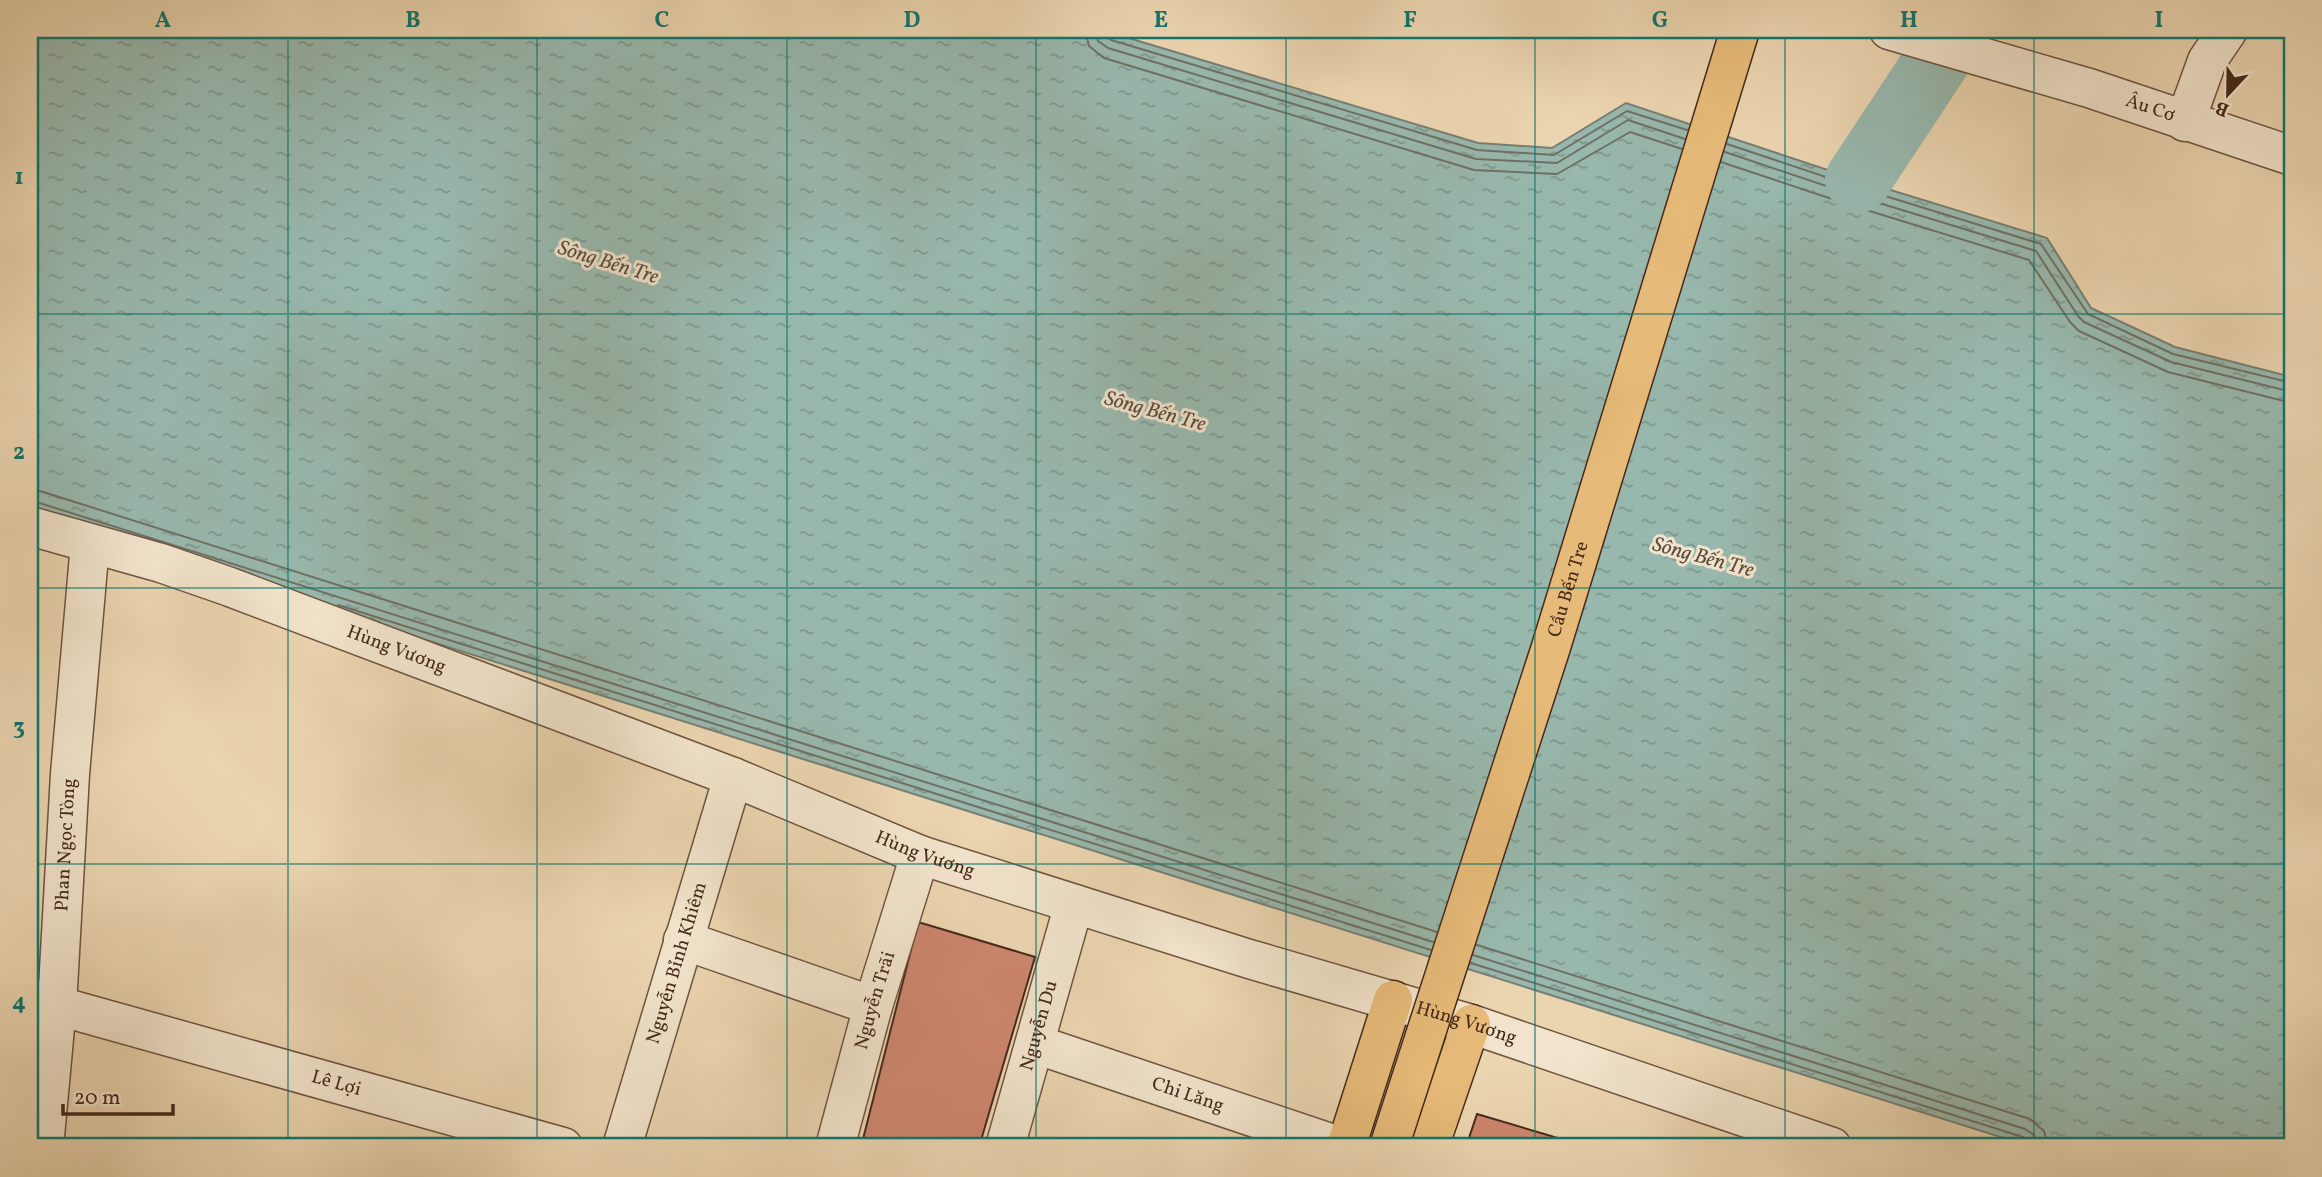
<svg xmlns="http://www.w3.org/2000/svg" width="2322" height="1177" viewBox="0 0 2322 1177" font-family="Vollkorn,serif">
<defs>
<pattern id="water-ripples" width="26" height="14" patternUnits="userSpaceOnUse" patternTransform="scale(1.75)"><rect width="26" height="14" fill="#98b8ad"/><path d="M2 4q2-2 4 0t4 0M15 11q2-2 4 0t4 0" fill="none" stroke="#7e968c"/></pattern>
</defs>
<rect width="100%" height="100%" fill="#ebd5b0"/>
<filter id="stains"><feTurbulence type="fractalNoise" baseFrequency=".00286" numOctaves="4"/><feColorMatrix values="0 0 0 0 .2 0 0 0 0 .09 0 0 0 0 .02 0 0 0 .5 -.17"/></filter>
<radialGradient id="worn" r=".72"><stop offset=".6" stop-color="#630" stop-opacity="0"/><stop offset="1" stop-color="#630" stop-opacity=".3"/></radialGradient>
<path fill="url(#water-ripples)" stroke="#777f73" stroke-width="2" d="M 30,30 L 1102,30 L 1478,143 L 1552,148 L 1626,103 L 1858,180 L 2047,238 L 2091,308 L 2175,347 L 2292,377 L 2292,1147 L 2032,1147 L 30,515 Z"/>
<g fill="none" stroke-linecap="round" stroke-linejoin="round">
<path stroke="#6f7064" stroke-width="2" d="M 1085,30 L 1089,46 L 1104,58 L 1474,170 L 1557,174 L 1630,132 L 1682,149
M 1096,30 L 1098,41 L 1108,48 L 1476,159 L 1557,163 L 1628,120 L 1685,139
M 1105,30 L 1106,36 L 1111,40 L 1477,150 L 1554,155 L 1627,111 L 1687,130
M 1727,144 L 1856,187 L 2041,244 L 2088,314 L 2173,354 L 2292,383
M 1725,152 L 1853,195 L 2036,251 L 2078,316 L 2084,322 L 2171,362 L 2292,392
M 1721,162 L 1850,205 L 2029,260 L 2070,322 L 2079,331 L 2168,372 L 2292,403
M 30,490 L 40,491 L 1437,932
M 30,500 L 1433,942
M 338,605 L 1431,950
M 1477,945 L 2030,1119 L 2044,1131 L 2048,1147
M 1473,955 L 2025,1129 L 2034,1135 L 2038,1147
M 1471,963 L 2023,1137 L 2028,1141 L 2029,1147"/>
<path stroke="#98b8ad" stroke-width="66" d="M 1858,180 L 1957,30"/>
</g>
<path fill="#cd866f" stroke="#46291b" stroke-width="2" d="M 918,922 L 1035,957 L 979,1147 L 861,1147 Z
M 1477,1114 L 1588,1147 L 1466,1147 Z"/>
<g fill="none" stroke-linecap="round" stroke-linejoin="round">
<defs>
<g id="minor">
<path id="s1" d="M 1889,30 L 2089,88 L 2292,156"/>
<path d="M 2185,122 L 2207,61 L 2228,30"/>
<path id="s2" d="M 30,526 L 161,563 L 230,587 L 733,777 L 920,855 L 1246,958 L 1471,1024 L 1832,1147"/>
<path d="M 683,940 L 873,1006"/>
<path id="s3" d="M 30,998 L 563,1147"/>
<path id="s4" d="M 1035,1044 L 1342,1147"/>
<path id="s5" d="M 44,1147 L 57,1006 L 70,774 L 90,544"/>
<path id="s6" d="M 622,1147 L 733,777"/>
<path id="s7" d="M 835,1147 L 873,1006 L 920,855"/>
<path id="s8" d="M 1005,1147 L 1074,904"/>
</g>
<path id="major" d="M 1346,1147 L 1393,1000
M 1429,1147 L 1471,1024"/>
</defs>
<use href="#minor" stroke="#6f5440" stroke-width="41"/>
<use href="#major" stroke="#46291b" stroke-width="41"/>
<use href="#minor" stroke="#f2e4cc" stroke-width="38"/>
<use href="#major" stroke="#e6ba78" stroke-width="38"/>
<defs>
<g id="major-bridge">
<path id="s9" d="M 1389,1147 L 1551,647 L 1740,30"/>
</g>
</defs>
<use href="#major-bridge" stroke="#46291b" stroke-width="41" stroke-linecap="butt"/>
<use href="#major-bridge" stroke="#e6ba78" stroke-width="38"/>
</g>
<path fill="none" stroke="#0f766e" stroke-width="2" stroke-opacity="0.55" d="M 288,30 L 288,1147M 537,30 L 537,1147M 787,30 L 787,1147M 1036,30 L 1036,1147M 1286,30 L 1286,1147M 1535,30 L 1535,1147M 1785,30 L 1785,1147M 2034,30 L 2034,1147M 30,314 L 2292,314M 30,588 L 2292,588M 30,864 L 2292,864"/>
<g text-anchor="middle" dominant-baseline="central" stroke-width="6" stroke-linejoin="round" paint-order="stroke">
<g font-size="19" fill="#46291b" stroke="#f2e4cc">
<text stroke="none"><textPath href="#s1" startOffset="273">Âu Cơ</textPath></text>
<text stroke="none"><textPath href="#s9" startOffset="586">Cầu Bến Tre</textPath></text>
<text stroke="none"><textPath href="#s2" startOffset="387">Hùng Vương</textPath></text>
<text stroke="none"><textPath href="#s5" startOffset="303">Phan Ngọc Tòng</textPath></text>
<text stroke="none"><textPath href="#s2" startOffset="954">Hùng Vương</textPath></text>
<text stroke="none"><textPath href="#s6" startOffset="192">Nguyễn Bỉnh Khiêm</textPath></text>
<text stroke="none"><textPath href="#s7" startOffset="152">Nguyễn Trãi</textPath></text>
<text stroke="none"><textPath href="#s2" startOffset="1521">Hùng Vương</textPath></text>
<text stroke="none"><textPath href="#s8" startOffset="126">Nguyễn Du</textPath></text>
<text stroke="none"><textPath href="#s3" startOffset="318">Lê Lợi</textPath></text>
<text stroke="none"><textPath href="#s4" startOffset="161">Chi Lăng</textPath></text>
</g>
<g font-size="21" font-style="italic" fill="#5a4d40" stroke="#f2e4cc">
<text transform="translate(608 263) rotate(17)">Sông Bến Tre</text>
<text transform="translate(1155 412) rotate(15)">Sông Bến Tre</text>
<text transform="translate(1703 558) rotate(15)">Sông Bến Tre</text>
</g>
</g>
<rect width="2322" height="1177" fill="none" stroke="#ebd5b0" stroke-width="77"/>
<g transform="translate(2228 94) rotate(202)" stroke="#f2e4cc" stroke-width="5" paint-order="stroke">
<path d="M0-5L12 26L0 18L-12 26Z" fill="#46291b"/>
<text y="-10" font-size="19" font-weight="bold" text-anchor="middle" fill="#46291b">B</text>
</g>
<path d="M63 1104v10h110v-10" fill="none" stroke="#46291b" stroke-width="3.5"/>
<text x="74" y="1104" font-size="21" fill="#46291b" stroke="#f2e4cc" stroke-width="5" paint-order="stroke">20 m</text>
<rect x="38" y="38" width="2246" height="1100" fill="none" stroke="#0f766e" stroke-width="2.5"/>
<g font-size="23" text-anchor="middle" font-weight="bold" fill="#0f766e">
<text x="163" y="27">A</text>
<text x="413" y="27">B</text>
<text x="662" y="27">C</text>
<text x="912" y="27">D</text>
<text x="1161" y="27">E</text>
<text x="1410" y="27">F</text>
<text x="1660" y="27">G</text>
<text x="1909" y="27">H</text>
<text x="2159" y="27">I</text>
<text x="19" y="184">1</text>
<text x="19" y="459">2</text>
<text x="19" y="734">3</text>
<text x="19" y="1009">4</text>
</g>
<rect width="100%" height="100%" filter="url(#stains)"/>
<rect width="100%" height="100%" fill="url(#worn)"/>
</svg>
